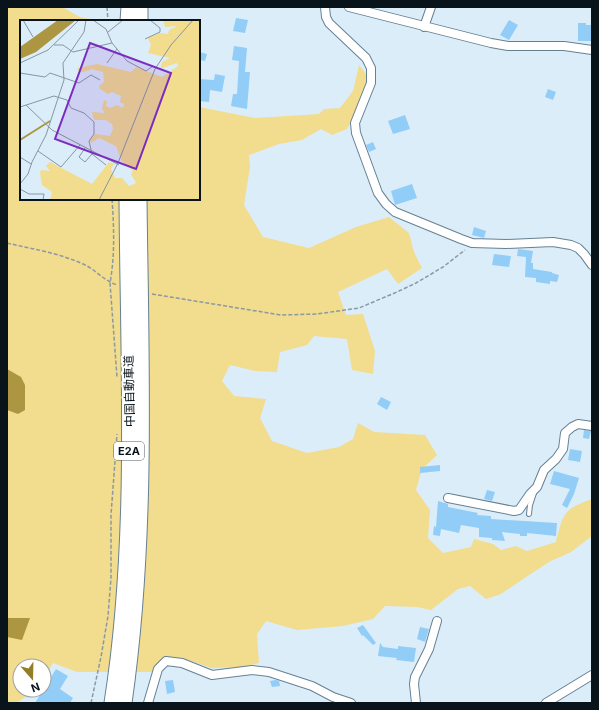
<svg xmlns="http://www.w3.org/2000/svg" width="599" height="710" viewBox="0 0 599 710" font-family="Inter,'Noto Sans JP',sans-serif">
<rect width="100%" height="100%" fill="#dcedfa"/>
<path fill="#f2dc8d" d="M 7,7 L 62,7 L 80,17 L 99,21 L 21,21 L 21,199 L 199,199 L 199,107 L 255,118 L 319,114 L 324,109 L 340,108 L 353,91 L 359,65 L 369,78 L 355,115 L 347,129 L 332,135 L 321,129 L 302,140 L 279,144 L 249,155 L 250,167 L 244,205 L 263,237 L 309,248 L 356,227 L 389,217 L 409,233 L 414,252 L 422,268 L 398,284 L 387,269 L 338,292 L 346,315 L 363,314 L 375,351 L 373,374 L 352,370 L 347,339 L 314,336 L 307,345 L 280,352 L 277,372 L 255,371 L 230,365 L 222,381 L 234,396 L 266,399 L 260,418 L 272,441 L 307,453 L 339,447 L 353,439 L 358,423 L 374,432 L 425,435 L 437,455 L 422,469 L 416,490 L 430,510 L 428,538 L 443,553 L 471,547 L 474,539 L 493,544 L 501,550 L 516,546 L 527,551 L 556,542 C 563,514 563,509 592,499 L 592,536 L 571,552 L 549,562 L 523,579 L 501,594 L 486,599 L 470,586 L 458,589 L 431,610 L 417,607 L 385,606 L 373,619 L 343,626 L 297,630 L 266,621 L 257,634 L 259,663 L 242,667 L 212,668 L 185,659 L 165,659 L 152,672 L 77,672 L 53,663 L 44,678 L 44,666 L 20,666 L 20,690 L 37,690 L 16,703 L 7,703 Z"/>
<path fill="#ad9642" d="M 7,369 L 21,377 L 25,385 L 25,410 L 18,414 L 7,410 Z
M 7,618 L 30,618 L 22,640 L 7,637 Z"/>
<path fill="#91cdf7" d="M 236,18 L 248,20 L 245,33 L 233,31 Z
M 509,20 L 518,25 L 509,40 L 500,35 Z
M 578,23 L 586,23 L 586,25 L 592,25 L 592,41 L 578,41 Z
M 234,46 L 247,48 L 245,72 L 250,72 L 247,109 L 231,106 L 233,94 L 237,94 L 239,61 L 232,60 Z
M 199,52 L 207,54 L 205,61 L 199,60 Z
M 215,74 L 225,76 L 222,92 L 210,90 L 209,102 L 199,101 L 199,79 L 214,80 Z
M 548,89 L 556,92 L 553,100 L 545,97 Z
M 405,115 L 410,129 L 393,134 L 388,121 Z
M 373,142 L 376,149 L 369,152 L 366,145 Z
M 412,184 L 417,198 L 395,205 L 391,191 Z
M 474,227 L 486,231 L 484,238 L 472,235 Z
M 518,249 L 533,251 L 531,263 L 533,263 L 533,269 L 552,272 L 552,273 L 559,275 L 557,282 L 550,281 L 550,284 L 536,282 L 536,278 L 525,277 L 526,257 L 517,256 Z
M 494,254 L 511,256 L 509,267 L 492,265 Z
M 381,397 L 391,402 L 387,410 L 377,404 Z
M 584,430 L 591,431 L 589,439 L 583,438 Z
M 570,449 L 582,451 L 580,462 L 568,460 Z
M 440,465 L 440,471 L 420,473 L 420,467 Z
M 554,471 L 579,478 L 574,494 L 567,508 L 562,505 L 570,489 L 550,484 Z
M 487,490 L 495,492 L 492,501 L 484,499 Z
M 438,501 L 448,504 L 448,507 L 478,513 L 477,515 L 491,516 L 491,519 L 557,523 L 556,536 L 527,533 L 527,536 L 520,536 L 520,534 L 502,532 L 505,541 L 492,540 L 492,538 L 479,537 L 479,528 L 461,525 L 459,533 L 441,529 L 440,536 L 433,535 L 434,526 L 436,527 Z
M 363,625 L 376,643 L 373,645 L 363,635 L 362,636 L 357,628 Z
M 420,627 L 429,629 L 425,642 L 417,639 Z
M 380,643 L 383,647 L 398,649 L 398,646 L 416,648 L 414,662 L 396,660 L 397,658 L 378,656 Z
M 56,669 L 68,676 L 60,689 L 73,698 L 70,703 L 35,703 Z
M 173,680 L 175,692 L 167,694 L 165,681 Z
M 276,680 L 279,681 L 280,686 L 272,687 L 270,681 Z"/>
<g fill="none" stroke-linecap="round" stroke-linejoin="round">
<defs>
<path id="service" d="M 529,514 L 530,505 L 534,493"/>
<path id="minor" d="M 325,7 L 326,17 L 329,23 L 366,58 L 371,68 L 371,83 L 355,123 L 356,133 L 378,193 L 386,204 L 395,212 L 461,239 L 472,243 L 506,244 L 553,242 L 571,245 L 578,248 L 584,254 L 592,265
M 349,7 L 491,43 L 508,46 L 564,46 L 592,50
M 424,27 L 431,7
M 448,498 L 514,511 L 519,510 L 530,494 L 537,487 L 544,470 L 556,459 L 563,449 L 565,433 L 572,427 L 578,424 L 592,426
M 148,703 L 158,669 L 166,661 L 182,663 L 212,675 L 252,670 L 269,672 L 312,686 L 333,697 L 351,703
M 416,703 L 414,684 L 415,677 L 429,649 L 437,621
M 546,703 L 592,675"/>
<path id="motorway" d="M 128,21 L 129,7
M 140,21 L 140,7
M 112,703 C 138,538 128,366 127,199
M 124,703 C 148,536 141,367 139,199"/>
</defs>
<use href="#service" stroke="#668093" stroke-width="6"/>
<use href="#minor" stroke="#668093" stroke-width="10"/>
<use href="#motorway" stroke="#668093" stroke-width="17"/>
<path stroke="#8a99a4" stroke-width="1.5" stroke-dasharray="4 2" stroke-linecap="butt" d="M 107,7 L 108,21
M 112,199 C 114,227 115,256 110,283 L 117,377
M 7,243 C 32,249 59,253 83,264 C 95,269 104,281 117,285
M 152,294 L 281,315 L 317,314 L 359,308 L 397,292 L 416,283 L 443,267 L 465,250
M 91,703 L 101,657 L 108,616 L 111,578 L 111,515 L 117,434"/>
<use href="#service" stroke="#fff" stroke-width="4"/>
<use href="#minor" stroke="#fff" stroke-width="8"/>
<use href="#motorway" stroke="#fff" stroke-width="15"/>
</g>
<g text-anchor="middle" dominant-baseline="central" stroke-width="4" stroke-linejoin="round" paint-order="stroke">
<rect fill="#fff" stroke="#525a5f" stroke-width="1" x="114" y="442" width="30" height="18" rx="3"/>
<g font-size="11" font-weight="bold" fill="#08131a">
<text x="129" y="451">E2A</text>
</g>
<g font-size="12" fill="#08131a" stroke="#fff">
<text transform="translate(129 391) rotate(-91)">中国自動車道</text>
</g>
</g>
<g transform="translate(20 20)">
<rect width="180" height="180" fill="#dcedfa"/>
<path d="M 143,0 L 180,0 L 180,180 L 30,180 L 32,172 L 22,165 L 20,153 L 21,150 L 30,151 L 26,146 L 30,142 L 72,164 L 89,142 L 94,144 L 91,149 L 95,158 L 102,158 L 109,166 L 116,163 L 111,154 L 113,151 L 101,140 L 96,126 L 79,118 L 71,123 L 70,120 L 75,114 L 90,116 L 93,109 L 92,104 L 86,100 L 74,100 L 72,92 L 85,93 L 82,89 L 84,80 L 87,82 L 86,86 L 90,88 L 97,85 L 103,88 L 104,84 L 100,82 L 101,76 L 92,72 L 88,74 L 80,69 L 79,66 L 84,62 L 83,52 L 72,49 L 63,52 L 57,50 L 58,48 L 77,44 L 111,52 L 116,47 L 142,57 L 148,53 L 158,46 L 157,43 L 140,49 L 142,42 L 150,38 L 128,33 L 131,25 L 128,18 L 140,13 L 148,14 L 149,10 L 157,6 L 145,7 Z" fill="#f2dc8d"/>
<path d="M 38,0 L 56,0 L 16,32 L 0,39 L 0,27 Z" fill="#ad9642"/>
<path fill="none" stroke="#ad9642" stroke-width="2" d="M 0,120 L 30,101"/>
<path fill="none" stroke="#8796a0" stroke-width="1" d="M 3,0 L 13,17M 73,0 L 86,9 L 92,23 L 107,41 L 126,51 L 133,46M 88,12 L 103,0M 125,19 L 140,12 L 140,8 L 130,0M 34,25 L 43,25 L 53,32 L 92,23M 0,43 L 28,30 L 59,0M 87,43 L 97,29M 0,53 L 25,57 L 30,53 L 59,63 L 71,55 L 80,60M 6,85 L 32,110 L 99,145M 0,87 L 34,76 L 47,80 L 51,88 L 64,93 L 74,102 L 74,114 L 69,121 L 72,134 L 65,142 L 59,137 L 65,128M 18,131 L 41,147 L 60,125M 72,134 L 86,145M 0,137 L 11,144M 0,164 L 8,154 L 12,142 L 26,115 L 44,60 L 43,43 L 64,12 L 66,0M 0,169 L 9,174 L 24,174 L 23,180M 79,180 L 98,143 L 135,49 L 151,25 L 173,0"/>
<path fill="#7b2cbf" fill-opacity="0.15" stroke="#7b2cbf" stroke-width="2" d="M 70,23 L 151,53 L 116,149 L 35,119 Z"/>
<rect width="180" height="180" fill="none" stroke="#08131a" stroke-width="2"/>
</g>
<rect width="599" height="710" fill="none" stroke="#08131a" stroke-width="16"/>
<g transform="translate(32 678) rotate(160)"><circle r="19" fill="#ffffff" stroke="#9ca1a3"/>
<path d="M0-3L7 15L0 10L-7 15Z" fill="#947d24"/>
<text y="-6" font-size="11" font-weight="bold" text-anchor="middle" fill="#08131a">N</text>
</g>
</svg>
